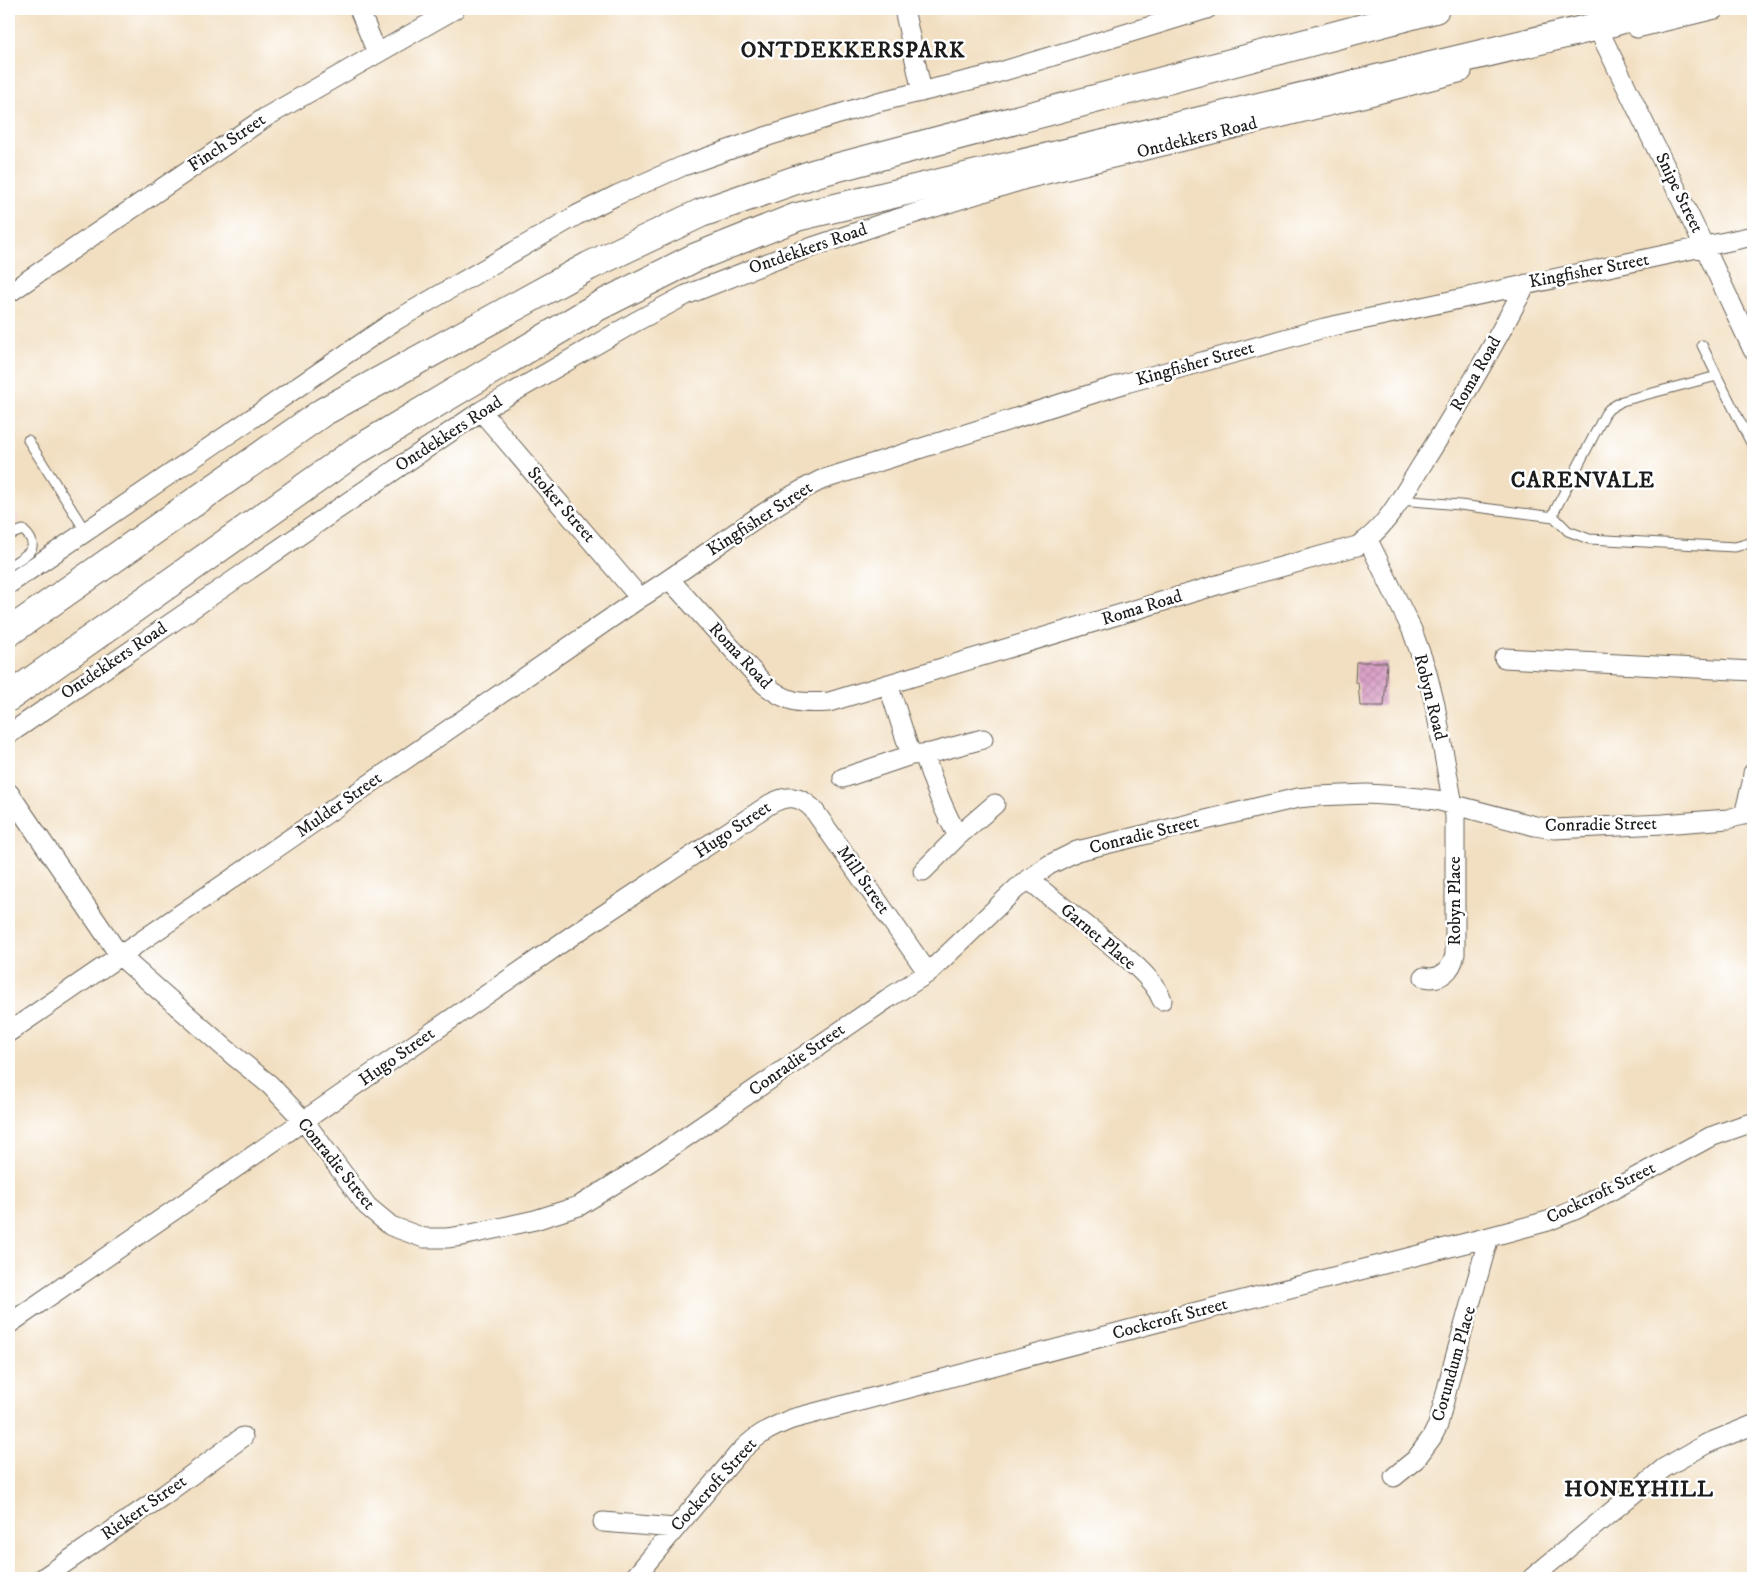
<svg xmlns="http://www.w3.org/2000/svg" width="1762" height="1587" viewBox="0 0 1762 1587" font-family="'IM FELL DW Pica',serif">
<defs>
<pattern id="building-cross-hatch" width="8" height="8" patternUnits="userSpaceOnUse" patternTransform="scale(1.25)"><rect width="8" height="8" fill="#daa2c8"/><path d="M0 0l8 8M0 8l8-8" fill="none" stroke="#ba8bab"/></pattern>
</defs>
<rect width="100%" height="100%" fill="#fff"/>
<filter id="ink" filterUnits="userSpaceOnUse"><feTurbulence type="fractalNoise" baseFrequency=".02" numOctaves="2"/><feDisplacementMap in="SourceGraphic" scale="10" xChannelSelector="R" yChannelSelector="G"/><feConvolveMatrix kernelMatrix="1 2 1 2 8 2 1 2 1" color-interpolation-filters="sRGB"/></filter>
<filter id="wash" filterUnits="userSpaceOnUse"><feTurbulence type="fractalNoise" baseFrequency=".0096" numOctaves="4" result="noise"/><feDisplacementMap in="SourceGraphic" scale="20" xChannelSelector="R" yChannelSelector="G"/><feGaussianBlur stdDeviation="1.12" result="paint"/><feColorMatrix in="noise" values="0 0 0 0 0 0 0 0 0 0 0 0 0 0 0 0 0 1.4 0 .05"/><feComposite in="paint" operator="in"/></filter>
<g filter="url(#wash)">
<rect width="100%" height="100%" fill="#f2dfc1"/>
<path fill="#f6cfd7" d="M 9,504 L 20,520 L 9,527 Z"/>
<g id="blocks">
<path fill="url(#building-cross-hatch)" d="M 1356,662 L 1387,662 L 1384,706 L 1360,706 L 1358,682 L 1355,682 Z"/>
</g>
</g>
<g filter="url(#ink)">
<use href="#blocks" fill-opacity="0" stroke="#676056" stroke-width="1"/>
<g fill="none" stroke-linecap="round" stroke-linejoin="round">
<defs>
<path id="service" d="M 1702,345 L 1717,376
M 28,440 L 86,532
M 1400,500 L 1460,505 L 1554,517 L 1568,531 L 1589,539 L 1735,547 L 1753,542
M 1554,517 L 1554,512 L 1605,414 L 1609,409 L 1622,401 L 1717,376 L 1753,447
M 9,535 L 23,530 C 44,549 25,555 9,566"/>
<path id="minor" d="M 359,9 L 377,53
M 904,9 L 922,92
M 1637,28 L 1715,9
M 1602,37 L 1705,248 L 1753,350
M 9,293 L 266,117 L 455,9
M 481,411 L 640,598
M 1368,540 L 1412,630 L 1426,669 L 1435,705 L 1455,816 L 1455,954 C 1452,970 1441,981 1424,977
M 670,580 L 764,684 C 787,703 800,704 829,702 L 1237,579 L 1357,546 C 1386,530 1405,491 1423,463 C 1460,405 1494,345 1526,284
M 9,584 L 393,322 L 577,215 L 617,195 L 683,166 L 768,136 L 878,102 L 987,76 L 1207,9
M 1504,658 L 1753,671
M 9,734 L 481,411 L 635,322 L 686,295 L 783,257 L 887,222 L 1026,179 L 1362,98 L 1462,72
M 924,754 C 933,783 943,810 958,836
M 912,755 L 931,753 L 983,739
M 843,778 L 911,755 L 888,684
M 9,793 L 120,956 L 234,1056 L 270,1085 L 304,1121 L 367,1206 L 391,1226 L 424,1238 L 447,1238 L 462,1236 L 535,1220 L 579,1206 L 651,1161 L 887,999 L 928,973 L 1017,888 L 1049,865 L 1077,851 L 1268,805 L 1298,798 L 1317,796 L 1367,794 L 1400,796 L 1436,800 L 1535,826 L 1554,829 L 1663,824 L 1728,819 L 1753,812
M 1744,815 L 1752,783 L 1753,773
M 923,871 L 958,836 L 995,804
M 1028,879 C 1049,896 1070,913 1092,930 C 1113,947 1152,974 1162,1000
M 9,1032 L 640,598 C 702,560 756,512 821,480 L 1126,383 L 1324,328 L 1753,236
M 9,1324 L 573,935 L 770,804 C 787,795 799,795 813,809 L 928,973
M 1394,1477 L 1416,1459 L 1432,1437 L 1438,1425 L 1453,1365 L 1489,1237
M 603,1522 L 675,1528
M 43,1578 L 164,1495 L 243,1437
M 634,1578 L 738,1454 C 755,1436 769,1428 792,1419 L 1181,1316 L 1489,1237 L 1548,1221 L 1577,1209 L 1710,1137 L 1744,1125 L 1753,1123
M 1532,1578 L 1664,1468 L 1706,1444 L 1753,1425"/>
<path id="primary" d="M 9,632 L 323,412 L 589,266 L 701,213 L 816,173 L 1435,9
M 9,697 L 356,451 L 597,307 L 694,258 L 797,217 L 1599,26 L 1657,9"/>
</defs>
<use href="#service" stroke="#676056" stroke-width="11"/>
<use href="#minor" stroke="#676056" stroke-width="21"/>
<use href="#primary" stroke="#676056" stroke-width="30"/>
<use href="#service" stroke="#fff" stroke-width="9"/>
<use href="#minor" stroke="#fff" stroke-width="19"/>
<use href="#primary" stroke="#fff" stroke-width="28"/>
</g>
</g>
<g text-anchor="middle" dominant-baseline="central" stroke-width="5" stroke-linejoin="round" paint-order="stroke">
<g font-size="18" fill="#1c1c1c" stroke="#fff">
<text transform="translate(1197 138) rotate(-14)">Ontdekkers Road</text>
<text transform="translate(227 143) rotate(-34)">Finch Street</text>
<text transform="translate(1679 193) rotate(64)">Snipe Street</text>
<text transform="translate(808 249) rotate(-19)">Ontdekkers Road</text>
<text transform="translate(1589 271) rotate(-11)">Kingfisher Street</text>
<text transform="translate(1195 364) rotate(-16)">Kingfisher Street</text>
<text transform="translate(1476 374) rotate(-60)">Roma Road</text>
<text transform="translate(449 434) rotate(-33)">Ontdekkers Road</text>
<text transform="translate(561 505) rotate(49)">Stoker Street</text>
<text transform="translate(760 519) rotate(-33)">Kingfisher Street</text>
<text transform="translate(1142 608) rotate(-17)">Roma Road</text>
<text transform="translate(740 656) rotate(47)">Roma Road</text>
<text transform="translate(114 661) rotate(-34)">Ontdekkers Road</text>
<text transform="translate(1430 697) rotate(76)">Robyn Road</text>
<text transform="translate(339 805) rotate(-35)">Mulder Street</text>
<text transform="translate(1601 825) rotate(-1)">Conradie Street</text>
<text transform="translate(733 830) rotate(-34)">Hugo Street</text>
<text transform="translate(1144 835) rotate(-14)">Conradie Street</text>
<text transform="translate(863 880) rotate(55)">Mill Street</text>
<text transform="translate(1455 901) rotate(-90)">Robyn Place</text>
<text transform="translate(1098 937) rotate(40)">Garnet Place</text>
<text transform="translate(397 1057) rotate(-35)">Hugo Street</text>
<text transform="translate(797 1060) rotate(-35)">Conradie Street</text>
<text transform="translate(336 1164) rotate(51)">Conradie Street</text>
<text transform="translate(1601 1193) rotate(-26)">Cockcroft Street</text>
<text transform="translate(1170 1319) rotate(-15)">Cockcroft Street</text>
<text transform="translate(1454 1364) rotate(-74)">Corundum Place</text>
<text transform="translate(714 1485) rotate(-48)">Cockcroft Street</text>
<text transform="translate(144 1508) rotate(-35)">Riekert Street</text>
</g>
<g font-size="22" font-weight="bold" letter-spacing="1" fill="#1c1c1c" stroke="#fff">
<text x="853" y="50">ONTDEKKERSPARK</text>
<text x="1583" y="480">CARENVALE</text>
<text x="1639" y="1489">HONEYHILL</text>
</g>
</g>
<rect width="1762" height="1587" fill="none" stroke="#fff" stroke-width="30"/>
</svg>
